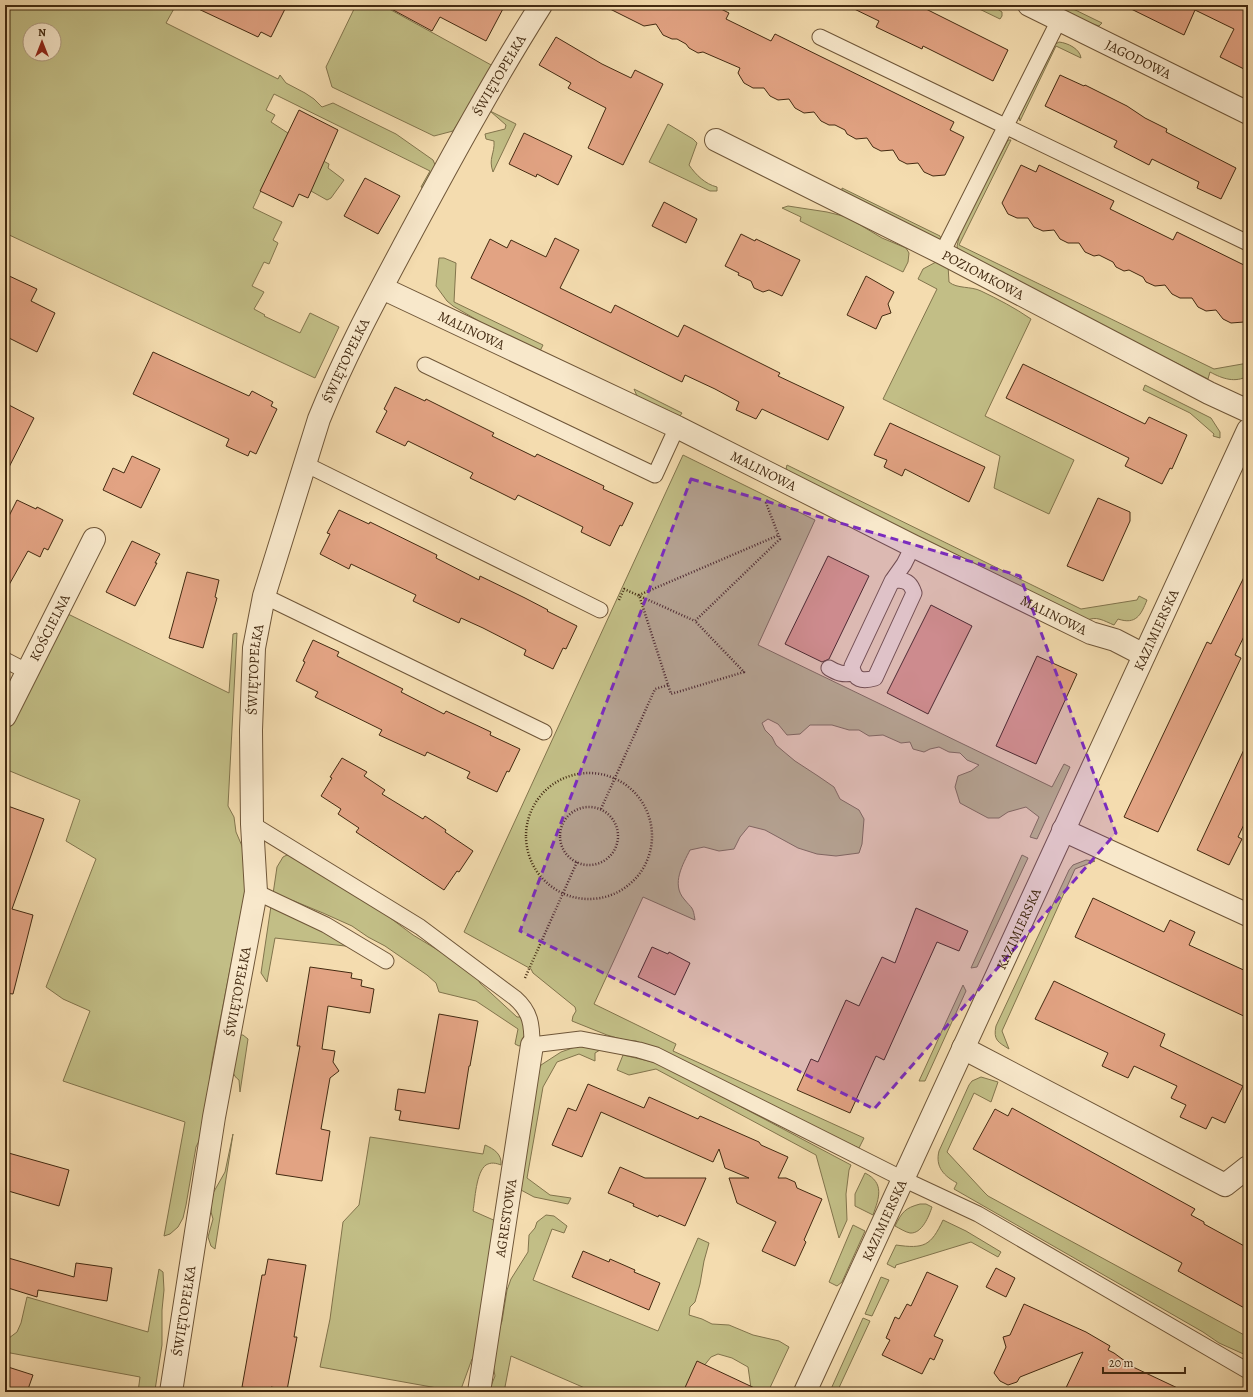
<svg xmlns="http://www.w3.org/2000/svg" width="1253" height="1397" viewBox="0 0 1253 1397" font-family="Alegreya,serif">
<rect width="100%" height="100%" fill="#f4dcaf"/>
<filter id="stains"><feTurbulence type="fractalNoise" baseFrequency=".005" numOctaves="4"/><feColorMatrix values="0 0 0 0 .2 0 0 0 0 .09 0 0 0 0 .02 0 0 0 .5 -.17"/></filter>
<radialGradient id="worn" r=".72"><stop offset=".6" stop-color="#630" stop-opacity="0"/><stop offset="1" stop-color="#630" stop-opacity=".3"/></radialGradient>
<path fill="#c2be86" stroke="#82744c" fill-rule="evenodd" d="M 5,5 L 176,5 L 166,23 L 278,79 L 280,75 L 286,83 L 305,93 L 314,99 L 322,107 L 333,103 L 396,134 L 433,160 L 436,167 L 423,188 L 421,187 L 430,171 L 274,94 L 266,110 L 275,115 L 271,122 L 297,139 L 301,149 L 329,164 L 328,168 L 344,180 L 331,198 L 327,200 L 311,191 L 275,160 L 253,208 L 282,222 L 273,240 L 278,243 L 269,264 L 264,262 L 252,286 L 264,292 L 254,309 L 265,315 L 264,316 L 300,333 L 310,313 L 339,327 L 315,378 L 5,233 L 5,158 L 8,150 L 5,146 ZM 30,30 L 54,30 L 54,54 L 30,54 Z
M 356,5 L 382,5 L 493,66 L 453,131 L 434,136 L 332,87 L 326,67 Z
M 971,5 L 991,5 L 1002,12 L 1002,16 L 1000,19 Z
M 1057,5 L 1065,5 L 1102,23 L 1099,26 C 1084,21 1070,14 1057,5 Z
M 1059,42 C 1068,43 1080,49 1081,58 L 1056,46 L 1020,121 L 1019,116 L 1054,45 Z
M 490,111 L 516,124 L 493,172 C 488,158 495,154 494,141 L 486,139 L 485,134 L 505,129 L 506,125 Z
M 668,124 L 693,139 L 697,143 L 689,165 C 696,175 705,184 717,187 L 717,191 L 710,191 L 649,162 Z
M 1008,140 L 1011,140 L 959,245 L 1214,369 L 1248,363 L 1248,376 C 1235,383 1223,379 1210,372 L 1208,379 L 959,253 L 957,246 L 961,229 Z
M 842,188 L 940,236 L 942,243 L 842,191 Z
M 788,206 L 827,212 L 847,217 L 882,238 L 906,248 L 909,253 L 908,262 L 903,272 L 800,221 L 801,217 L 782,208 Z
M 439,258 L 444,258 L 456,263 L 454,302 L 543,345 L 540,351 L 489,327 L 453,306 L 447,301 L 436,286 Z
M 936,262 L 948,265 L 949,282 C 957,289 971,286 981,291 C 998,299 1015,308 1031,319 L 985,416 L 1074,460 L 1049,514 L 994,488 L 1000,456 L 883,399 L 937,289 L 918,279 L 923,269 Z
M 1145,385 L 1211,418 L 1220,432 L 1220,438 L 1213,436 L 1214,434 L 1190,413 L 1143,390 Z
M 634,389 L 682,413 L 680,416 L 641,398 L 637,396 Z
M 683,455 L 815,520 L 758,645 L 1052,787 L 1064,764 L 1070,767 L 1037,839 L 1030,837 L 1039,817 L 1026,807 L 1008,812 L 999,818 L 988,818 L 960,803 L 955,787 L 958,776 L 971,771 L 979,765 L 967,760 L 960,753 L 949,752 L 939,747 L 930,749 L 924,752 L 913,749 L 910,742 L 901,743 L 883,735 L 869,736 L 859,730 L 849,730 L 832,725 L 810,725 L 800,734 L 787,735 L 778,724 L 768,719 L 762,723 L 765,730 L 772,737 L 776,745 L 783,751 L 795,761 L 818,776 L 834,787 L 840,799 L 859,810 L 864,819 L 862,844 L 859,853 L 836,856 L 817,854 L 798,848 L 765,830 L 749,826 L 740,837 L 734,849 L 719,851 L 704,847 L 690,850 C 683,864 671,884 684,899 C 692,909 693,906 695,920 L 643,897 L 594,1004 L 676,1044 L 673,1051 L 864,1138 L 859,1148 L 824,1133 L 658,1050 L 636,1041 L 624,1040 L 607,1035 L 572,1021 L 573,1016 L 576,1011 L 575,1007 L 533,973 L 531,969 L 464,932 Z
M 787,465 L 1081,609 L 1137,600 L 1139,596 L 1147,600 C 1141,615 1136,625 1118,619 L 1114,625 C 1104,621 1096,615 1086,621 L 795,475 L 786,469 Z
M 68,614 L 229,693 L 233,634 L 237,633 L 228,806 L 234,817 L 236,832 L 242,846 L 249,872 L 212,1062 L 203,1133 L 196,1147 L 186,1205 L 183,1218 L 178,1227 L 170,1234 L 164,1236 L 185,1122 L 63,1081 L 90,1011 L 63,999 L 46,987 L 96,859 L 66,841 L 80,800 L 5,769 L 5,732 Z
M 287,855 L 294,857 L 377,908 L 413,935 L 441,952 L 451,956 L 475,974 L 480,983 L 517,1017 L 522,1017 L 530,1026 L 525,1044 L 519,1046 L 515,1044 L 518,1029 L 476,1001 L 439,992 L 436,983 L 427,975 L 385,946 L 368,937 L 352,926 L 323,913 L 294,901 L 273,894 L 277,867 L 283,857 Z
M 1022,855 L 1028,858 L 977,967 L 971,968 Z
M 1086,860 L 1095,861 L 1075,869 L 1002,1031 L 1009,1049 C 998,1042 993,1040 996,1026 L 1069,870 L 1073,865 Z
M 271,906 L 354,947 L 275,938 L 267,982 L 261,973 Z
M 963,985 L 966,991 L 925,1081 L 919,1081 Z
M 239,1035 L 243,1035 L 248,1039 L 240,1092 L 239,1080 C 225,1071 236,1048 239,1035 Z
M 578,1046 L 600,1050 L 595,1053 L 595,1061 L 579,1054 L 557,1062 L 543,1087 L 527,1178 L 550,1195 L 571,1198 L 568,1204 L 534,1197 L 521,1190 L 518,1186 L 535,1076 L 541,1065 L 561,1052 Z
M 623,1055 L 653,1062 L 685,1077 L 851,1165 L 849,1170 L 846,1194 L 847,1220 L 839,1238 L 816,1155 L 656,1069 L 629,1075 L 617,1070 Z
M 981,1077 L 998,1082 L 991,1102 L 974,1093 L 947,1152 L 984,1192 L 988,1196 L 1010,1208 L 1248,1337 L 1248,1356 L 1219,1343 L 1203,1332 L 954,1189 L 957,1183 C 944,1176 935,1167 939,1151 L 969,1085 L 972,1081 Z
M 233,1134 L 215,1249 L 211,1246 L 208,1237 L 213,1219 L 211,1212 L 212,1195 L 225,1172 Z
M 370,1137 L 483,1154 L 485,1145 C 494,1149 502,1154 501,1165 C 496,1163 491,1162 486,1165 C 476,1172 475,1200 473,1211 L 498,1222 L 479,1352 L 472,1359 L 460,1392 L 454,1392 L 454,1391 L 320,1367 L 330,1319 L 343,1222 L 359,1205 Z
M 865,1173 C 885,1183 879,1198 873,1215 L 855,1206 L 855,1194 Z
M 920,1204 L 926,1204 L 932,1207 C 929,1216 922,1234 910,1233 C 905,1232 899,1228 895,1226 C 902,1212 905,1208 920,1204 Z
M 546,1215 L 554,1216 L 567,1226 L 564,1233 L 552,1229 L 533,1280 L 658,1331 L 698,1238 L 709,1243 L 704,1261 L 700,1284 L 695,1302 L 690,1307 L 689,1315 L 702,1319 L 712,1324 L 729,1325 L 753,1335 L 779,1341 L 789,1347 L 768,1392 L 759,1392 L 751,1388 L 748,1367 L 732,1358 L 718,1354 L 711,1357 L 683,1392 L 594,1392 L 511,1356 L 504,1392 L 491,1392 L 491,1386 L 495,1376 L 493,1365 L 496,1339 L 502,1321 L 507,1290 L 511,1279 L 528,1252 L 529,1235 L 535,1228 L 537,1222 Z
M 943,1220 L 966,1231 L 1001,1252 L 998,1257 L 971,1242 L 896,1265 L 895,1268 L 887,1264 L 896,1245 C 924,1249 931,1246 943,1220 Z
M 853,1225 L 865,1231 L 842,1282 L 837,1286 L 829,1282 Z
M 159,1269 L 163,1272 L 164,1290 L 162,1310 L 162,1345 L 155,1390 L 153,1392 L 138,1392 L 140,1377 L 5,1352 L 5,1341 L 17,1332 L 21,1323 L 27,1297 L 148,1332 Z
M 881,1277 L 889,1280 L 872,1316 L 865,1314 Z
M 863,1318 L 870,1321 L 837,1392 L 831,1389 Z"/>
<path fill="#e2a383" stroke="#432a11" d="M 190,5 L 287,5 L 271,37 L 261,32 L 258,37 Z
M 384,5 L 505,5 L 486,41 L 440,17 L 432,31 Z
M 602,5 L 713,5 L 729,13 L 726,19 L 771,41 L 775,34 L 954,122 L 950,130 L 964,137 L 945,175 L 933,176 L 924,172 L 918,163 L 907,164 L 899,160 L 893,150 L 881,151 L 873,147 L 867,138 L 856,139 L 847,134 L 845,130 L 835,125 L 829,125 L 821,121 L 814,112 L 804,113 L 795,108 L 789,99 L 778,100 L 770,96 L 764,88 L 753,88 L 744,83 L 738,73 L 740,68 L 703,52 L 698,53 L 689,48 L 686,44 L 677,39 L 672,39 L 663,35 L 656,24 L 644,26 Z
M 846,5 L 918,5 L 1008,50 L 993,81 L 923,46 L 922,49 L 876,27 L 879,21 Z
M 1123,5 L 1248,5 L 1248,71 L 1220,57 L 1234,29 L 1195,10 L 1184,35 Z
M 556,37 L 602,64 L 631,78 L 635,70 L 663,84 L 623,165 L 588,148 L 606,108 L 568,88 L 571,83 L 539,65 Z
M 1060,75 L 1084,86 L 1085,85 L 1127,106 L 1145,118 L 1167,129 L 1166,132 L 1236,168 L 1221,199 L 1197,188 L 1199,182 L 1152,159 L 1149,165 L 1114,147 L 1117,141 L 1045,106 Z
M 299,110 L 338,130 L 308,198 L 299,194 L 293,207 L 260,191 Z
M 524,133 L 572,156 L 558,185 L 537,174 L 536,177 L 509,164 Z
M 1021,165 L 1036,172 L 1039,165 L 1114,201 L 1110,209 L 1173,240 L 1177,232 L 1248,267 L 1248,314 L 1244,322 L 1231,323 L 1223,319 L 1216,310 L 1206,311 L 1198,307 L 1192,298 L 1180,298 L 1172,294 L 1165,285 L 1155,286 L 1146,282 L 1143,277 L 1129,270 L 1124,271 L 1116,267 L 1113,262 L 1099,255 L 1094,256 L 1085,252 L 1079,243 L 1068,243 L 1060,239 L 1054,230 L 1043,231 L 1034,227 L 1028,218 L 1017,218 L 1008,214 L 1002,203 Z
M 365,178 L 400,196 L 378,234 L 344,216 Z
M 664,202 L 697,219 L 686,243 L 652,226 Z
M 741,234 L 755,241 L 756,239 L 800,260 L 782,296 L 769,290 L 763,292 L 754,288 L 751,281 L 738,275 L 739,273 L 725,266 Z
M 555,238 L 579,250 L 560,288 L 611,313 L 615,305 L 678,337 L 684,325 L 780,373 L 778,376 L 844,407 L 828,440 L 762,409 L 756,419 L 736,410 L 739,402 L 715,389 L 685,375 L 682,382 L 471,278 L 490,239 L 507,248 L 511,240 L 546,257 Z
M 5,274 L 37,289 L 31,301 L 55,313 L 37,352 L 5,336 Z
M 866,276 L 894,292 L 888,304 L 891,313 L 882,316 L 876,329 L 847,315 Z
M 153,352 L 249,396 L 252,391 L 273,402 L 271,406 L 277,409 L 256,454 L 250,451 L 248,456 L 226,446 L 229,439 L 133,394 Z
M 1023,364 L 1145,424 L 1149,417 L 1187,435 L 1172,469 L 1170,468 L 1162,484 L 1125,466 L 1129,458 L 1006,398 Z
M 395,387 L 425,401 L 426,399 L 494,433 L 492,436 L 535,457 L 537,454 L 604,486 L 603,489 L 633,503 L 622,526 L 620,525 L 610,546 L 581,532 L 583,527 L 561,516 L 518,495 L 515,500 L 493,489 L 470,478 L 473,473 L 408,441 L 405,446 L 376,432 L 387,411 L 384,409 Z
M 5,403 L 34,418 L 5,475 Z
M 890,423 L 985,467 L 969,502 L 905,469 L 902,476 L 884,467 L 887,460 L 874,455 Z
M 132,456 L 160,469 L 141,508 L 103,490 L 113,468 L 124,473 Z
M 1098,498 L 1130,512 L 1130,521 L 1103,581 L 1067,566 Z
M 17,500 L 36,509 L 37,507 L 63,520 L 48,550 L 44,548 L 40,557 L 28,551 L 5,592 L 5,524 Z
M 339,510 L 369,524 L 370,522 L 437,555 L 436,558 L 479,580 L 480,576 L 525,598 L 548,610 L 547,611 L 577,626 L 566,649 L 563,648 L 553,669 L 524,655 L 526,650 L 483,628 L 461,618 L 459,623 L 413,601 L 416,595 L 351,564 L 349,569 L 320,554 L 330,534 L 327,533 Z
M 132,541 L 160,554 L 155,563 L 157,563 L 135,606 L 106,592 Z
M 828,556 L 869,576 L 829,659 L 822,662 L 785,644 Z
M 1248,569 L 1248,628 L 1235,655 L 1241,658 L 1158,832 L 1124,817 L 1207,642 L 1211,644 Z
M 187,572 L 219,580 L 215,597 L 217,598 L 203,648 L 169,638 Z
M 931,605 L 972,626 L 928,714 L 887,693 Z
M 313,640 L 339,652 L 337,656 L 403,689 L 401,692 L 444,714 L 446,711 L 474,724 L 491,732 L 490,735 L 520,749 L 509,772 L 507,771 L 497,792 L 467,778 L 470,772 L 427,752 L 425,756 L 379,735 L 382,730 L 315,697 L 318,692 L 296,681 L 305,662 L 303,661 Z
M 1037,656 L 1077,674 L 1036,764 L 996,746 Z
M 1248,741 L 1248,816 L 1238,837 L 1242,839 L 1229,865 L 1197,850 Z
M 342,758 L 367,772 L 364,776 L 385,790 L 382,794 L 423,819 L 425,816 L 446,830 L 445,832 L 473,851 L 459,872 L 457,871 L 444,890 L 356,832 L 359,828 L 338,814 L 341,809 L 321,796 L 332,778 L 330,777 Z
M 5,805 L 44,819 L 12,909 L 33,915 L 13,994 L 5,993 Z
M 1093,898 L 1164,932 L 1170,920 L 1195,932 L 1189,945 L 1248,972 L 1248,1018 L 1075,937 Z
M 916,908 L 968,931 L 959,951 L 937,942 L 884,1060 L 876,1056 L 850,1113 L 797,1090 L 811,1059 L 818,1062 L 846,1000 L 859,1006 L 882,957 L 895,963 Z
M 652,947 L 668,954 L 669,952 L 690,963 L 675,995 L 638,977 Z
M 310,967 L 352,973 L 351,978 L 362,980 L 361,986 L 374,989 L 370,1013 L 328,1006 L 322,1049 L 335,1051 L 333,1062 L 339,1071 L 330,1078 L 321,1129 L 330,1131 L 322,1181 L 276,1174 L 300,1046 L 297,1046 Z
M 1054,981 L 1165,1034 L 1160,1046 L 1243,1086 L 1225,1123 L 1212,1117 L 1206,1129 L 1180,1117 L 1186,1105 L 1171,1098 L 1177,1086 L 1134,1066 L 1128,1078 L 1102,1066 L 1108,1053 L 1035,1019 Z
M 439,1014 L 478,1021 L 470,1066 L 469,1066 L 459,1129 L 399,1120 L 401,1111 L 395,1110 L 398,1089 L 425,1093 Z
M 588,1084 L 644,1108 L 649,1097 L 698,1119 L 700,1116 L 759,1142 L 761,1145 L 788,1157 L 778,1178 L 786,1178 L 795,1182 L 797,1188 L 822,1199 L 804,1240 L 806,1242 L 795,1266 L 762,1251 L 776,1222 L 737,1203 L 729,1178 L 749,1178 L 725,1168 L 719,1149 L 713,1162 L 601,1112 L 582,1157 L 552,1145 L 568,1108 L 576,1111 Z
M 1012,1108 L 1195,1209 L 1191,1215 L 1204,1222 L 1204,1224 L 1248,1248 L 1248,1310 L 1178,1271 L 1182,1263 L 973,1149 L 995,1109 L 1008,1116 Z
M 5,1152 L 69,1170 L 59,1206 L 5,1190 Z
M 620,1167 L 645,1178 L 706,1178 L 685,1226 L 659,1215 L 658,1217 L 633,1206 L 634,1204 L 608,1193 Z
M 583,1251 L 609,1262 L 610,1259 L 635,1270 L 634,1272 L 660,1283 L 649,1310 L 572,1277 Z
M 5,1257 L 74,1277 L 76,1263 L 112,1268 L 107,1301 L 38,1290 L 37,1297 L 5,1287 Z
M 268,1259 L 306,1265 L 294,1337 L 297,1337 L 287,1390 L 271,1387 L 270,1392 L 242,1387 L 262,1275 L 265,1275 Z
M 996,1268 L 1015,1278 L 1006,1297 L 986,1287 Z
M 927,1272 L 958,1286 L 934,1336 L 943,1340 L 934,1360 L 930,1358 L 922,1374 L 882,1355 L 890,1340 L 886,1338 L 895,1317 L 899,1319 L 907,1304 L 911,1306 Z
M 1024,1304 L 1086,1332 L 1110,1346 L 1108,1350 L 1114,1353 L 1133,1367 L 1186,1392 L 1064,1392 L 1083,1352 L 1020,1377 L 1017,1382 L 1008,1385 L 1000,1381 L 994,1373 L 1006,1347 L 1003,1337 L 1010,1335 Z
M 697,1361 L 763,1392 L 683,1392 Z
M 5,1366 L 33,1375 L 27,1392 L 16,1392 L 5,1389 Z"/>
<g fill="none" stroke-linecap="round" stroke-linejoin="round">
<defs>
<path id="service" d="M 820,37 L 1248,243
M 942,253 L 1059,20
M 425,365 L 655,475 L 677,427
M 305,464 L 600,610
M 899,580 C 908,581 911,584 914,593 L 875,678 C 862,682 854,680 852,666 L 892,581 Z
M 892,581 L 904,564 L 913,546
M 264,596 L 544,732
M 5,660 L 28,672
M 829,668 C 837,673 843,675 853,673
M 252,824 L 420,927 L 515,998 C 531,1012 532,1025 532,1045 L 581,1039 L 639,1050 L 656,1055 L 903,1179 L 978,1214 L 1248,1371
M 256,892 L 326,925 L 386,961"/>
<g id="minor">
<path id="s1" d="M 1029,5 L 1248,113"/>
<path id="s2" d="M 716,140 L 942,253 L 1209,393 L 1248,411"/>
<path id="s3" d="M 382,288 L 677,427 L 913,546 L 1091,633 L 1115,640 L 1144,655"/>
<path id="s4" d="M 5,716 L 94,539"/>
<path d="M 1063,830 L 1248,915"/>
<path d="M 963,1048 L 1225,1185 L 1248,1167"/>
<path id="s5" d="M 171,1392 L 214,1117 L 256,892 L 252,824 L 251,730 L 254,648 L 264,596 L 319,419 C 344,357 376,298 407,240 C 450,160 493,81 541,5"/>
<path id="s6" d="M 479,1392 L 532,1045"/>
</g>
<g id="tertiary">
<path id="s7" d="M 805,1392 L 1248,430"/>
</g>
</defs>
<use href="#service" stroke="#6f5638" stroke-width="17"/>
<use href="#minor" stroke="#6f5638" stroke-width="24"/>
<use href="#tertiary" stroke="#6f5638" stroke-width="24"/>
<path stroke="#432a11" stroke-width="2.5" stroke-dasharray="1 2" stroke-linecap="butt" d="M 768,500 L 766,503 L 780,539 L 695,621 L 744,672 L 671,694 L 639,595 L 779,535
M 619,600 L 624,589 L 695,621
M526 836a63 63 0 1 1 126 0a63 63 0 1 1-126 0Z
M560 836a29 29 0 1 1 58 0a29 29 0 1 1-58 0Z
M 601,809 L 655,689 L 668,685
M 525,978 L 577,862"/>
<use href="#service" stroke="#f8e8cb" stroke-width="15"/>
<use href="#minor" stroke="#f8e8cb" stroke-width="22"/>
<use href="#tertiary" stroke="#f8e8cb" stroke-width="22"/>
</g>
<path fill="#7b2cbf" fill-opacity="0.2" stroke="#7b2cbf" stroke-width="3" stroke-dasharray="8 5" stroke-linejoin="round" d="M 691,479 L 1020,576 L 1116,833 L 874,1109 L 520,931 Z"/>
<g text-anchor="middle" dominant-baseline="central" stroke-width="3" stroke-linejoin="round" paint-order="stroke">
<g font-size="14" fill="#432a11" stroke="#f8e8cb">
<text stroke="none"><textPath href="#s1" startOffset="122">JAGODOWA</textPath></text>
<text stroke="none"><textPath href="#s5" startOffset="1378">ŚWIĘTOPEŁKA</textPath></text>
<text stroke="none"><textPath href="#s2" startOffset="299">POZIOMKOWA</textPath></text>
<text stroke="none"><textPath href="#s3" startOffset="99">MALINOWA</textPath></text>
<text stroke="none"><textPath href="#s5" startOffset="1054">ŚWIĘTOPEŁKA</textPath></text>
<text stroke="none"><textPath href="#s3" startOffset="423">MALINOWA</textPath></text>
<text stroke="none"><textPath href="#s3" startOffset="747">MALINOWA</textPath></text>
<text stroke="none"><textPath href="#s4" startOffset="99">KOŚCIELNA</textPath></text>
<text stroke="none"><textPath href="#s7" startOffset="839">KAZIMIERSKA</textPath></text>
<text stroke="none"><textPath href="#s5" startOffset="730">ŚWIĘTOPEŁKA</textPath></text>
<text stroke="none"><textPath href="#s7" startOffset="510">KAZIMIERSKA</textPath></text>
<text stroke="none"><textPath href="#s5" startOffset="406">ŚWIĘTOPEŁKA</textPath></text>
<text stroke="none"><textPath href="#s6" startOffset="176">AGRESTOWA</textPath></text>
<text stroke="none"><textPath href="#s7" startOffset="189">KAZIMIERSKA</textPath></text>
<text stroke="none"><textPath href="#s5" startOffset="82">ŚWIĘTOPEŁKA</textPath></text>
</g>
</g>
<rect width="1253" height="1397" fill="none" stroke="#f4dcaf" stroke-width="20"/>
<rect x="6" y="6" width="1241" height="1385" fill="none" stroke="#432a11" stroke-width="2"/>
<rect x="10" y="10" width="1233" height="1377" fill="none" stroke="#432a11"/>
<g transform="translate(42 42)"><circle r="19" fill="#f8e8cb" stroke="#b09c81"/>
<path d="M0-3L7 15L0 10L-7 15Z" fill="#8f2418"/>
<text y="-6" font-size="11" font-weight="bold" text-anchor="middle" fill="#432a11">N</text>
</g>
<path d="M1103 1367v6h82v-6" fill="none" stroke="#432a11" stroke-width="2"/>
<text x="1109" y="1367" font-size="12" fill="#432a11" stroke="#f8e8cb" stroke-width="3" paint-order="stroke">20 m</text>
<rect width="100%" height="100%" filter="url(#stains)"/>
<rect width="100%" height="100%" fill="url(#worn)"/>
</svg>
